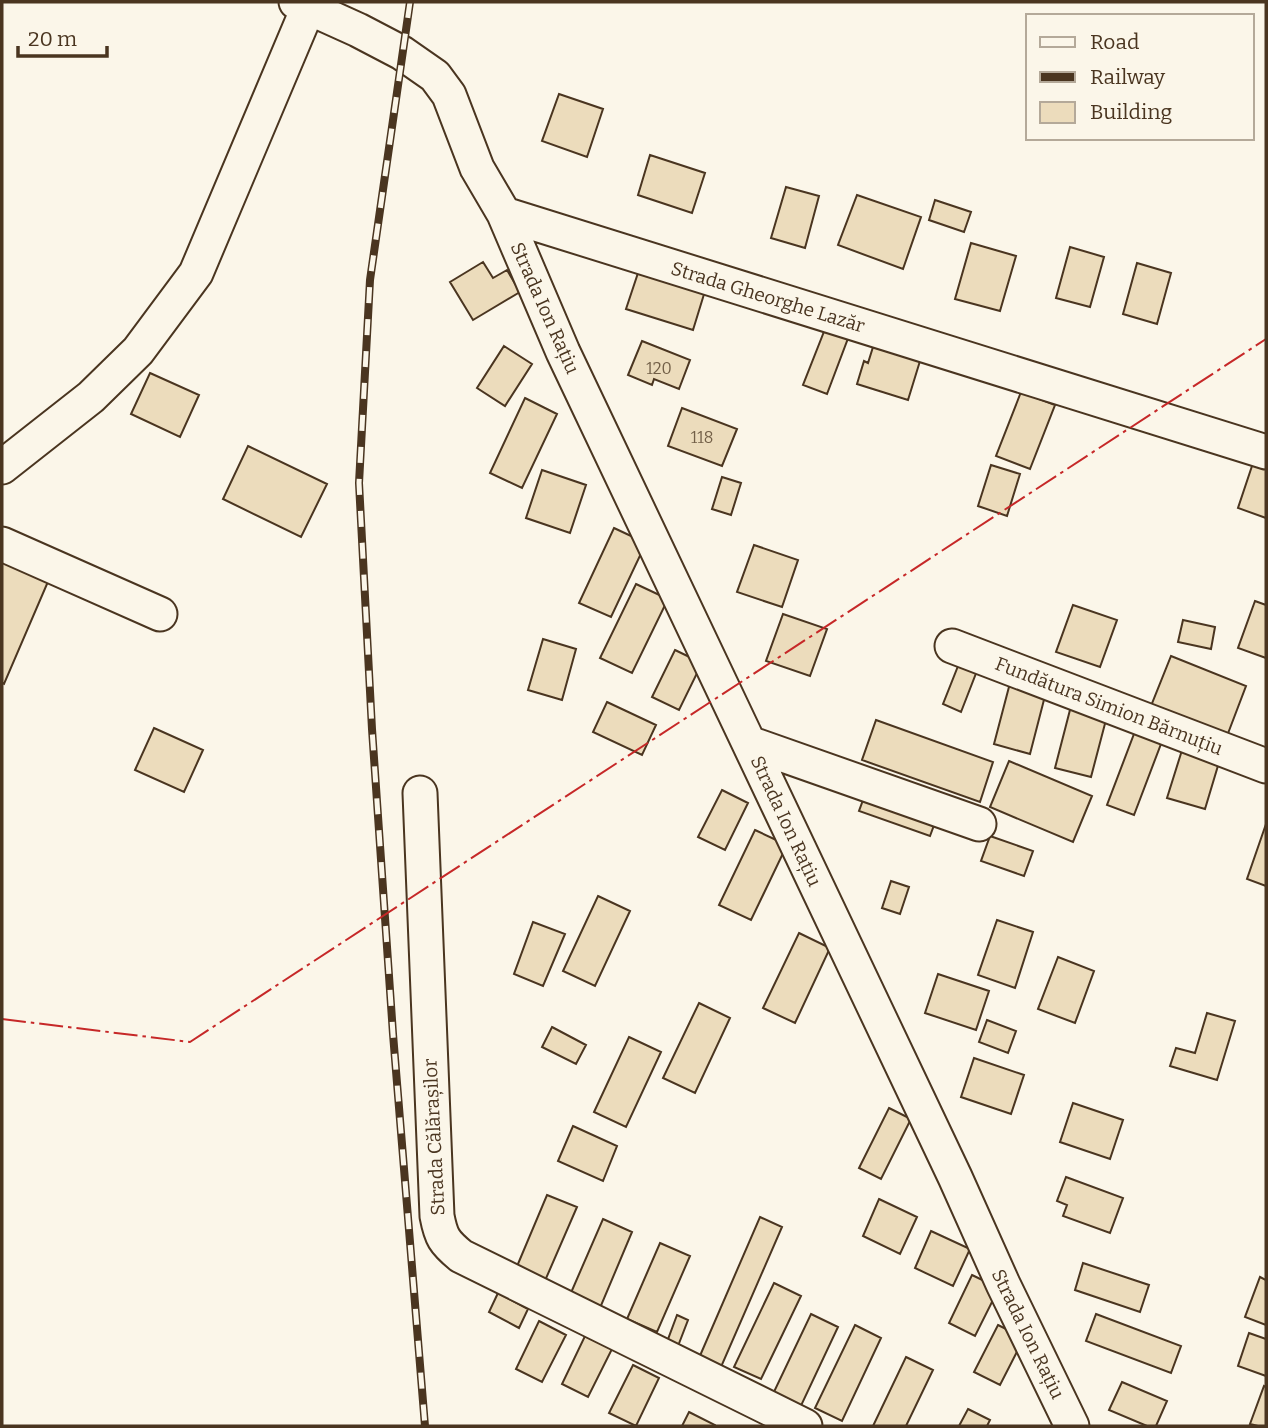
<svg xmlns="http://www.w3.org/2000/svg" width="1268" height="1428" viewBox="0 0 1268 1428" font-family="Bitter,serif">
<rect width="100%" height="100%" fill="#fbf6e9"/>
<path fill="#ecdcbc" stroke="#4a3520" stroke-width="2" d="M 559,94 L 603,109 L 587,157 L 542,141 Z
M 650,155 L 705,173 L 692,213 L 638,195 Z
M 786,187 L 819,196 L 805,248 L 771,238 Z
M 857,195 L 921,217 L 903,269 L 838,245 Z
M 935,200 L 971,212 L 964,232 L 929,220 Z
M 971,243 L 1016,256 L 1000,311 L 955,299 Z
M 1070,247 L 1104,257 L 1090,307 L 1056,298 Z
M 483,262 L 493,278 L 507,270 L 520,292 L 473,320 L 450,282 Z
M 1137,263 L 1171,273 L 1157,324 L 1123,314 Z
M 639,270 L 705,291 L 693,330 L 626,309 Z
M 827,324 L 850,333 L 827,394 L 803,385 Z
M 642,341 L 690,360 L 679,389 L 654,379 L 652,385 L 628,375 Z
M 504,346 L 532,364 L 505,406 L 477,388 Z
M 873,347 L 920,361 L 908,400 L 857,384 L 864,361 L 868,363 Z
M 150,373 L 199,395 L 180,437 L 131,414 Z
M 1021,392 L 1055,405 L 1030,469 L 996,456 Z
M 525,398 L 557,414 L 522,488 L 490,473 Z
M 682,408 L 737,429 L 722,466 L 668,446 Z
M 248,446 L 327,484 L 301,537 L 223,499 Z
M 1254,460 L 1266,465 L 1266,518 L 1238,508 Z
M 991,465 L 1020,474 L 1007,516 L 978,506 Z
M 542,470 L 586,485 L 570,533 L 526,518 Z
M 722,477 L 741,483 L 731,515 L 712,509 Z
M 614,528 L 646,543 L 611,617 L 579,603 Z
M 754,545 L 798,560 L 782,607 L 737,592 Z
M 2,556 L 50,577 L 4,684 L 2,683 Z
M 636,584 L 668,599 L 632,673 L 600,658 Z
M 1255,601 L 1266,605 L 1266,658 L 1238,648 Z
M 1073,605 L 1117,620 L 1100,667 L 1056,652 Z
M 783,614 L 827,629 L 810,676 L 766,661 Z
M 1183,620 L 1215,627 L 1211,649 L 1178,642 Z
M 543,639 L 576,649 L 562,700 L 528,690 Z
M 675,650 L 702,663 L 679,710 L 652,697 Z
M 962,656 L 980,663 L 961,712 L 943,704 Z
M 1171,656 L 1246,686 L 1227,736 L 1151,706 Z
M 1010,683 L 1046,692 L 1030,754 L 994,744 Z
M 607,702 L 656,725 L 642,755 L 593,732 Z
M 1071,706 L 1107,716 L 1091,777 L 1055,768 Z
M 876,720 L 993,762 L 980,802 L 862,760 Z
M 1137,726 L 1164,736 L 1134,815 L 1107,805 Z
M 154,728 L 203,750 L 184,792 L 135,770 Z
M 1183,747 L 1220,759 L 1205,809 L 1167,798 Z
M 1009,761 L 1092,796 L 1073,842 L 990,807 Z
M 722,790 L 748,803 L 725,850 L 698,837 Z
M 866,792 L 937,817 L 930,836 L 859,811 Z
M 1266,824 L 1266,886 L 1247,879 Z
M 755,830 L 787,845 L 751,920 L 719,905 Z
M 990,836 L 1033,851 L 1024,876 L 981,861 Z
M 891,881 L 909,887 L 900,914 L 882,908 Z
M 598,896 L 630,911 L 595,986 L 563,971 Z
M 997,920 L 1033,932 L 1015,988 L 978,975 Z
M 533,922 L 565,934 L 543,986 L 514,974 Z
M 799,933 L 830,948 L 795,1023 L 763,1008 Z
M 1058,957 L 1094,971 L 1075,1023 L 1038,1009 Z
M 938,974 L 989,991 L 976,1030 L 925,1013 Z
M 699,1003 L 730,1018 L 695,1093 L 663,1078 Z
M 1207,1013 L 1235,1021 L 1217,1080 L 1170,1066 L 1176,1048 L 1195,1053 Z
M 987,1020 L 1016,1031 L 1008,1053 L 979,1042 Z
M 552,1027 L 586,1045 L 576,1064 L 542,1047 Z
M 629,1037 L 661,1052 L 626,1127 L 594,1112 Z
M 974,1058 L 1024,1075 L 1011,1114 L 961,1097 Z
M 1073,1103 L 1123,1120 L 1110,1159 L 1060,1142 Z
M 889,1108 L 911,1119 L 881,1179 L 859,1168 Z
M 573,1126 L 617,1146 L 603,1181 L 558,1161 Z
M 1066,1177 L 1123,1198 L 1110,1233 L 1063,1216 L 1067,1205 L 1057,1201 Z
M 547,1195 L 577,1207 L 544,1283 L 515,1271 Z
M 879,1199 L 917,1217 L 900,1254 L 863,1236 Z
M 760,1217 L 782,1227 L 721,1367 L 699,1358 Z
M 603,1219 L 632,1232 L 600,1308 L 570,1295 Z
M 931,1231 L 970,1249 L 953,1286 L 915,1268 Z
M 660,1243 L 690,1256 L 657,1332 L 627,1319 Z
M 1083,1263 L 1149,1285 L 1140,1312 L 1075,1290 Z
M 972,1275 L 999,1288 L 975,1336 L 949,1323 Z
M 1260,1277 L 1266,1280 L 1266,1325 L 1245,1317 Z
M 774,1283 L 801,1296 L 761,1379 L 734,1367 Z
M 498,1293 L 528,1309 L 519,1328 L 489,1312 Z
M 811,1314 L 838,1327 L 799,1410 L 772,1396 Z
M 1096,1314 L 1181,1346 L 1171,1373 L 1086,1341 Z
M 677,1315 L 688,1320 L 678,1346 L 667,1342 Z
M 539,1321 L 566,1335 L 542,1382 L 516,1369 Z
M 855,1325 L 881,1338 L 842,1421 L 815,1408 Z
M 998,1325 L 1024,1338 L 1000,1385 L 974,1372 Z
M 1249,1333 L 1266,1339 L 1266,1376 L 1238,1366 Z
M 585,1336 L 612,1349 L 588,1397 L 562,1384 Z
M 906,1357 L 933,1370 L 906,1426 L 873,1426 Z
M 633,1365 L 659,1378 L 636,1426 L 609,1413 Z
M 1122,1382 L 1167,1401 L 1156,1426 L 1147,1426 L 1109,1410 Z
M 1264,1386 L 1266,1387 L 1266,1426 L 1258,1426 L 1250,1424 Z
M 968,1409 L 990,1420 L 987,1426 L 959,1426 Z
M 689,1412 L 715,1425 L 715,1426 L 682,1426 Z"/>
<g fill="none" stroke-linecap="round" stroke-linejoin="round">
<defs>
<path id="minor" d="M 296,2 L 358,30 L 402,53 L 435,76 L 449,95 L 477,168 L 504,214 L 563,352 L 955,1177 L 1003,1284 L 1072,1426
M 504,214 L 1266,452
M 2,467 L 91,397 L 138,351 L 196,273 L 308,8
M 2,544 L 160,614
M 952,646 L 1266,766
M 749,743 L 979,824
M 420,793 L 437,1216 C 441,1237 444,1242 461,1256 L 805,1426"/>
</defs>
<use href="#minor" stroke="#4a3520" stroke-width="37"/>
<use href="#minor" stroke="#fbf6e9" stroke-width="33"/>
<defs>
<path id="rail" d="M 410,2 L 370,280 L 359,483 L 372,729 L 393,1034 L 425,1426"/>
</defs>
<use href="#rail" stroke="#4a3520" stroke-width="8"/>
<use href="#rail" stroke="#fbf6e9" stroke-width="5" stroke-dasharray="16" stroke-linecap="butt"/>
<path stroke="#c62828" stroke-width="2" stroke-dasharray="24 5 3.5 5" stroke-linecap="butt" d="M 2,1019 L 190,1042 L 1266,339"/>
</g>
<g text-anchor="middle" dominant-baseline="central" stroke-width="5" stroke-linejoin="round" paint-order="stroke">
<g font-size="16" fill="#725f47">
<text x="659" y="368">120</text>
<text x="702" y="437">118</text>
</g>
<g font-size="19" fill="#4a3520" stroke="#fbf6e9">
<text transform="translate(768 297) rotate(17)">Strada Gheorghe Lazăr</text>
<text transform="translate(545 308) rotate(66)">Strada Ion Rațiu</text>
<text transform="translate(1109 706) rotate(21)">Fundătura Simion Bărnuțiu</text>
<text transform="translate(786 821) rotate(65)">Strada Ion Rațiu</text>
<text transform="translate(434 1137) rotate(-93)">Strada Călărașilor</text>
<text transform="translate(1028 1334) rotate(64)">Strada Ion Rațiu</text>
</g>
</g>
<rect width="1268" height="1428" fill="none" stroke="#4a3520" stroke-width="7"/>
<rect x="1026" y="14" width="228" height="126" fill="#fbf6e9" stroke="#b4a999" stroke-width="2"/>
<rect x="1040" y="37" width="35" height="10" fill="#fbf6e9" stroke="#b4a999" stroke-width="2"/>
<text x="1090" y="49" font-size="21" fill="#4a3520">Road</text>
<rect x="1040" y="72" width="35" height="10" fill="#4a3520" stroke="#b4a999" stroke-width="2"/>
<text x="1090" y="84" font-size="21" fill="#4a3520">Railway</text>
<rect x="1040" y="102" width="35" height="21" fill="#ecdcbc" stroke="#b4a999" stroke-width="2"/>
<text x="1090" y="119" font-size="21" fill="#4a3520">Building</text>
<path d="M18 46v10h89v-10" fill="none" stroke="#4a3520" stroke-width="3.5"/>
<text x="28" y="46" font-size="21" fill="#4a3520" stroke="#fbf6e9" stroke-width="5" paint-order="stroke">20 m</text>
</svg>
